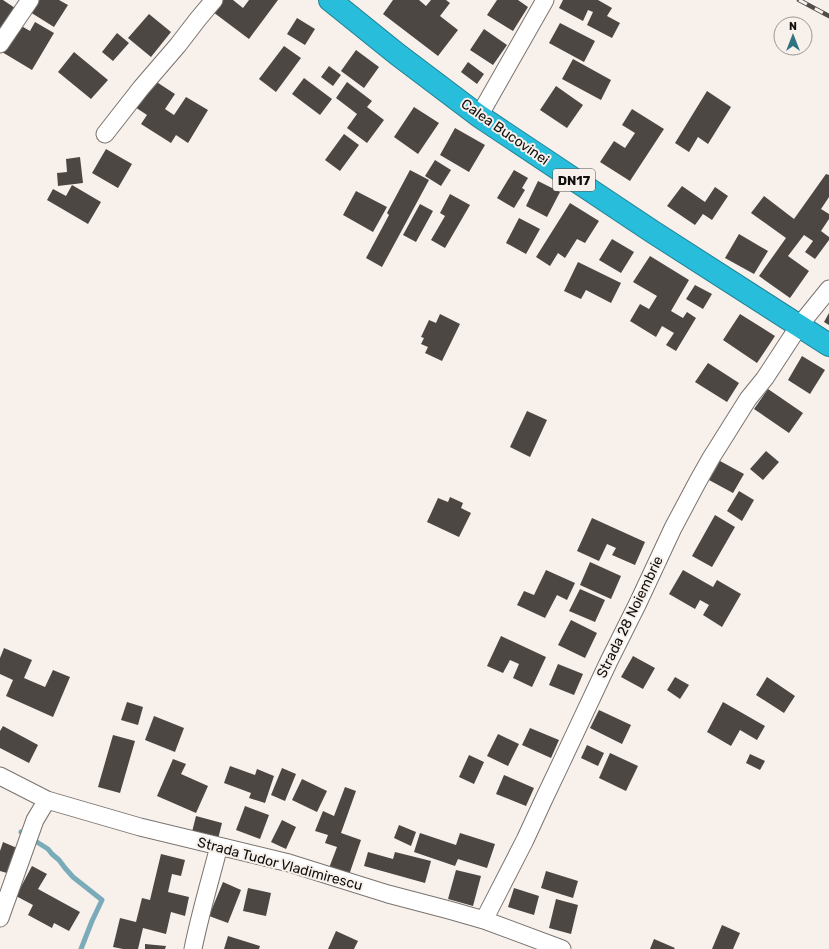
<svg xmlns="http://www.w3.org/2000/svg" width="829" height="949" viewBox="0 0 829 949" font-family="Rubik,sans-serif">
<rect width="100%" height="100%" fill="#f7f0eb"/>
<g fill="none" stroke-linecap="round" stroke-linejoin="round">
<path stroke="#7aabb8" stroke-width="5" d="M 21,832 L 48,849 L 52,854 L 59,860 L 65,868 L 73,877 L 102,900 L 92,921 L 81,949"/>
</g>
<path fill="#4d4743" d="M 0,0 L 3,0 L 18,10 L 0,37 Z
M 38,0 L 59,0 L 68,5 L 54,27 L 30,12 Z
M 222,0 L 233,0 L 243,8 L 249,0 L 278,0 L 249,39 L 213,12 Z
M 393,0 L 419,0 L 426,6 L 431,0 L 446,0 L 450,3 L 440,16 L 458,30 L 438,56 L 383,14 Z
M 497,0 L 518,0 L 528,7 L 513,31 L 487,15 Z
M 563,0 L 598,0 L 612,8 L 607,16 L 620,23 L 612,38 L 587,25 L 593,12 L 588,10 L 583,21 L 559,8 Z
M 149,14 L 171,32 L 151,57 L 128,38 Z
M 297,18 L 315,29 L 305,45 L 287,34 Z
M 35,22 L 54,33 L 32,70 L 2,52 L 18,24 L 30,31 Z
M 560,23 L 595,41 L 584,62 L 549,43 Z
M 484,29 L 507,45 L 493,65 L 470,50 Z
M 117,33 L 129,43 L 113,61 L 102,52 Z
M 284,46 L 301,58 L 276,92 L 259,79 Z
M 356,50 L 379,67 L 364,88 L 341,71 Z
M 74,52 L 108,80 L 91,99 L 58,72 Z
M 573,59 L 611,80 L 601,100 L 562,79 Z
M 468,62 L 484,74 L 477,84 L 461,72 Z
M 329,66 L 341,75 L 333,86 L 321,77 Z
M 304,78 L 332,99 L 320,115 L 292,94 Z
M 152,79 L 175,94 L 165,109 L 174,115 L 186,97 L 208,110 L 188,143 L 176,135 L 171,143 L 141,124 L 147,115 L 135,107 Z
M 347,82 L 372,101 L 367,107 L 384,120 L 367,143 L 347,128 L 357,114 L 336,98 Z
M 556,86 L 583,105 L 567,128 L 540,110 Z
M 707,91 L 731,107 L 708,144 L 698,137 L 689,152 L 675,143 Z
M 414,107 L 439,123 L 418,154 L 394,137 Z
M 632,109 L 664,129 L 630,181 L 600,162 L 614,141 L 625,148 L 635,133 L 622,125 Z
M 455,128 L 485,145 L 469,172 L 440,155 Z
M 344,134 L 359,145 L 340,171 L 325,160 Z
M 106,149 L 132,164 L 118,188 L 92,173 Z
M 80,157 L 83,183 L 58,186 L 57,173 L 67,172 L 66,159 Z
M 435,160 L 451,170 L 441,186 L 425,176 Z
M 410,170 L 429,180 L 382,267 L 366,258 L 389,215 L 387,213 Z
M 514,170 L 528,178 L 522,188 L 525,190 L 514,208 L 497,198 Z
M 826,174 L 829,175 L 829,197 L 821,209 L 829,214 L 829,219 L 821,231 L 829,237 L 829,240 L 815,259 L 805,252 L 813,241 L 804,235 L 788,256 L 809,271 L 790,298 L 759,276 L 786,238 L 751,213 L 764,196 L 794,219 Z
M 538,181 L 560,192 L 547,217 L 526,206 Z
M 72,185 L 101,202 L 88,224 L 47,200 L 53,189 L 66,196 Z
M 682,186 L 705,202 L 715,187 L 728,196 L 712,220 L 703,214 L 695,225 L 667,206 Z
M 356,191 L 387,207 L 373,232 L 343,215 Z
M 450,194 L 470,205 L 445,248 L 431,240 L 445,216 L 440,213 Z
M 570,203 L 599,221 L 585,243 L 577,239 L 565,258 L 558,253 L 550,266 L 536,257 Z
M 420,204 L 433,211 L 416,242 L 403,235 Z
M 519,218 L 540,229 L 526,254 L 506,243 Z
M 739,234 L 768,251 L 754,274 L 725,258 Z
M 612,239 L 634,252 L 621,273 L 599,260 Z
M 650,256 L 689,280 L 671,311 L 683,318 L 687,312 L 696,318 L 676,351 L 666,345 L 674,333 L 662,326 L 656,337 L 630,321 L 640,304 L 649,309 L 657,296 L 633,282 Z
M 578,262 L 621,283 L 611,303 L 586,290 L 581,299 L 564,291 Z
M 695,285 L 712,294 L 703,309 L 686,299 Z
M 829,313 L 829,325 L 824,322 Z
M 440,314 L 460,324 L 442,361 L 425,353 L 428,347 L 421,344 L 424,338 L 421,337 L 429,320 L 436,323 Z
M 740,314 L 775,336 L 757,363 L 723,340 Z
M 802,356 L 825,370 L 810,394 L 788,380 Z
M 708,363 L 739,383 L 727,402 L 695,382 Z
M 768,389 L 803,413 L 789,433 L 754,409 Z
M 527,411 L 547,420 L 530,457 L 510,447 Z
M 766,451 L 779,462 L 763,480 L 750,469 Z
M 720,461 L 744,474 L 733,493 L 709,480 Z
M 739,491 L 754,500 L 742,521 L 727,511 Z
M 450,497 L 463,503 L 461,508 L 471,513 L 459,537 L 427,522 L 438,498 L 448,502 Z
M 715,515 L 735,527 L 712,567 L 692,556 Z
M 592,518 L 645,542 L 635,565 L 612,555 L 616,548 L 607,544 L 599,561 L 577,551 Z
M 590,562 L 621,576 L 611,599 L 580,585 Z
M 546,570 L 575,583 L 567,600 L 557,595 L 545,618 L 517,605 L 524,591 L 534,595 Z
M 683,570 L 713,587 L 717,580 L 741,594 L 722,627 L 703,615 L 709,605 L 700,600 L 695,609 L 669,594 Z
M 580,589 L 605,600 L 595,622 L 569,611 Z
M 571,620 L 597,633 L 585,658 L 558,645 Z
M 501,636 L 546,657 L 532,687 L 513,678 L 519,664 L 510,660 L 503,673 L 487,666 Z
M 4,648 L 32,660 L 24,678 L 45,687 L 53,670 L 70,677 L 53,717 L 6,696 L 13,680 L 0,674 L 0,658 Z
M 633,656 L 655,668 L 643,689 L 621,677 Z
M 558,664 L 583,674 L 574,695 L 549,685 Z
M 675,677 L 689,685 L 680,699 L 667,690 Z
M 767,677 L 795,696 L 784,713 L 756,695 Z
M 127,702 L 143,707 L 138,725 L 121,720 Z
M 723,702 L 765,726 L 757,740 L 740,730 L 731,746 L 707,732 Z
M 599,710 L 631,725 L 622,744 L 590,728 Z
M 154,716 L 184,728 L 175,752 L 145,740 Z
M 3,726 L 38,745 L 29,763 L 0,748 L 0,731 Z
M 530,728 L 559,740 L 551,758 L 522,745 Z
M 498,734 L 519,744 L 508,766 L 487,756 Z
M 113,735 L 135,741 L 120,793 L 98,787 Z
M 587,745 L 604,753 L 598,766 L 581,758 Z
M 610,753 L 638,766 L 626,791 L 599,778 Z
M 750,754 L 765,761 L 760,770 L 746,763 Z
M 469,755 L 484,762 L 474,784 L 459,777 Z
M 173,759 L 186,764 L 181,774 L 208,786 L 196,813 L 157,796 Z
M 230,766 L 255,775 L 257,769 L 274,776 L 265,803 L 249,798 L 251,793 L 224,783 Z
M 282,768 L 296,774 L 285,801 L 271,795 Z
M 504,775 L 534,788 L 526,806 L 496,794 Z
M 302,779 L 327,791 L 317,812 L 292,800 Z
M 345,787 L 356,791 L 341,833 L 361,840 L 349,875 L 329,868 L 337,847 L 325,843 L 328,835 L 315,831 L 323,811 L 334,816 Z
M 245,806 L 269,815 L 260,839 L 236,830 Z
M 196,816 L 222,823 L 218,839 L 192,832 Z
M 282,820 L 296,827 L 286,849 L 271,842 Z
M 399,825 L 416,832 L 411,846 L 394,838 Z
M 420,833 L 456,845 L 460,833 L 495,844 L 487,868 L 458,859 L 455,866 L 414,852 Z
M 3,842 L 17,848 L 7,873 L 0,871 L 0,851 Z
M 368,852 L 393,859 L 395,852 L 431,861 L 425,883 L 364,866 Z
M 161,854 L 185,860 L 181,876 L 172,874 L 168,892 L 189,897 L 185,916 L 171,912 L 166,934 L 143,928 L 138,949 L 123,949 L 113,947 L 120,918 L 136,922 L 142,898 L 150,900 Z
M 32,866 L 47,874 L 38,889 L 80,912 L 69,931 L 54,923 L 52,928 L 28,915 L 33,905 L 16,896 Z
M 456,870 L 481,876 L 473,906 L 448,899 Z
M 546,871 L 578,881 L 573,898 L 541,888 Z
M 223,882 L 241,890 L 228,923 L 209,916 Z
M 248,888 L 271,893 L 266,916 L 243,911 Z
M 514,888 L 539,896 L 534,915 L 508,907 Z
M 556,899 L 578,905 L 571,934 L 549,928 Z
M 722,925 L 740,933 L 733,949 L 712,949 Z
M 336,931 L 358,941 L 354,949 L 328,949 Z
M 228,936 L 260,946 L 259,949 L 224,949 Z
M 654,939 L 675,948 L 674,949 L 650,949 Z
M 145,944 L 166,946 L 165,949 L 145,949 Z"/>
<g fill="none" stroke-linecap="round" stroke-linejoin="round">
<defs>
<path id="minor" d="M 0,44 L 30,0
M 479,116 L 545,0
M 105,134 L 141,88 L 178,45 L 198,19 L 214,0
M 0,776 L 47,800 L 140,827 L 289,863 L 388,894 L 449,910 L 484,920 L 562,949
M 0,918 L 35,820 L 47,800
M 484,920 L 525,840 L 543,801 L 562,761 L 609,661 L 638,603 L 673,528 L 698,481 L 711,458 L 748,399 L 765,378 L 799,326 L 829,289
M 193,949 C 200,914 210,881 219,846"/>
<path id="highway" d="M 330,0 L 397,54 L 479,116 L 653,232 L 829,345"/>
</defs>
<use href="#minor" stroke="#7a736f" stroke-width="19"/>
<use href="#highway" stroke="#208093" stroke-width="24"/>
<use href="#minor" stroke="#fff" stroke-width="17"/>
<use href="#highway" stroke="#28bddb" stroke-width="22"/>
<defs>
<path id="rail" d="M 799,0 L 829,16"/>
</defs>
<use href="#rail" stroke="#4f4c49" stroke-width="4.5"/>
<use href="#rail" stroke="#f7f0eb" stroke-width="3" stroke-dasharray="9" stroke-linecap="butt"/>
</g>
<g text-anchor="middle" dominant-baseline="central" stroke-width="4" stroke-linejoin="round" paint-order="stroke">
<rect fill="#f7f0eb" stroke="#565250" stroke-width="1" x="553" y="169" width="42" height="22" rx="3"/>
<g font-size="13" font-weight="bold" fill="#110f0d">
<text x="574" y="180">DN17</text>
</g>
<g font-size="14" fill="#110f0d" stroke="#f7f0eb">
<text transform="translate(505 132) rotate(35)">Calea Bucovinei</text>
<text transform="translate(630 617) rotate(-64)">Strada 28 Noiembrie</text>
<text transform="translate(280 864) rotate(15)">Strada Tudor Vladimirescu</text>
</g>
</g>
<g transform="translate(793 36)"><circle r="19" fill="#f7f0eb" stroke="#9b9692"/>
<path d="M0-3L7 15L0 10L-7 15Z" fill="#2f7383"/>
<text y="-6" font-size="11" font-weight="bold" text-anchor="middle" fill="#110f0d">N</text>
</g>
</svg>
